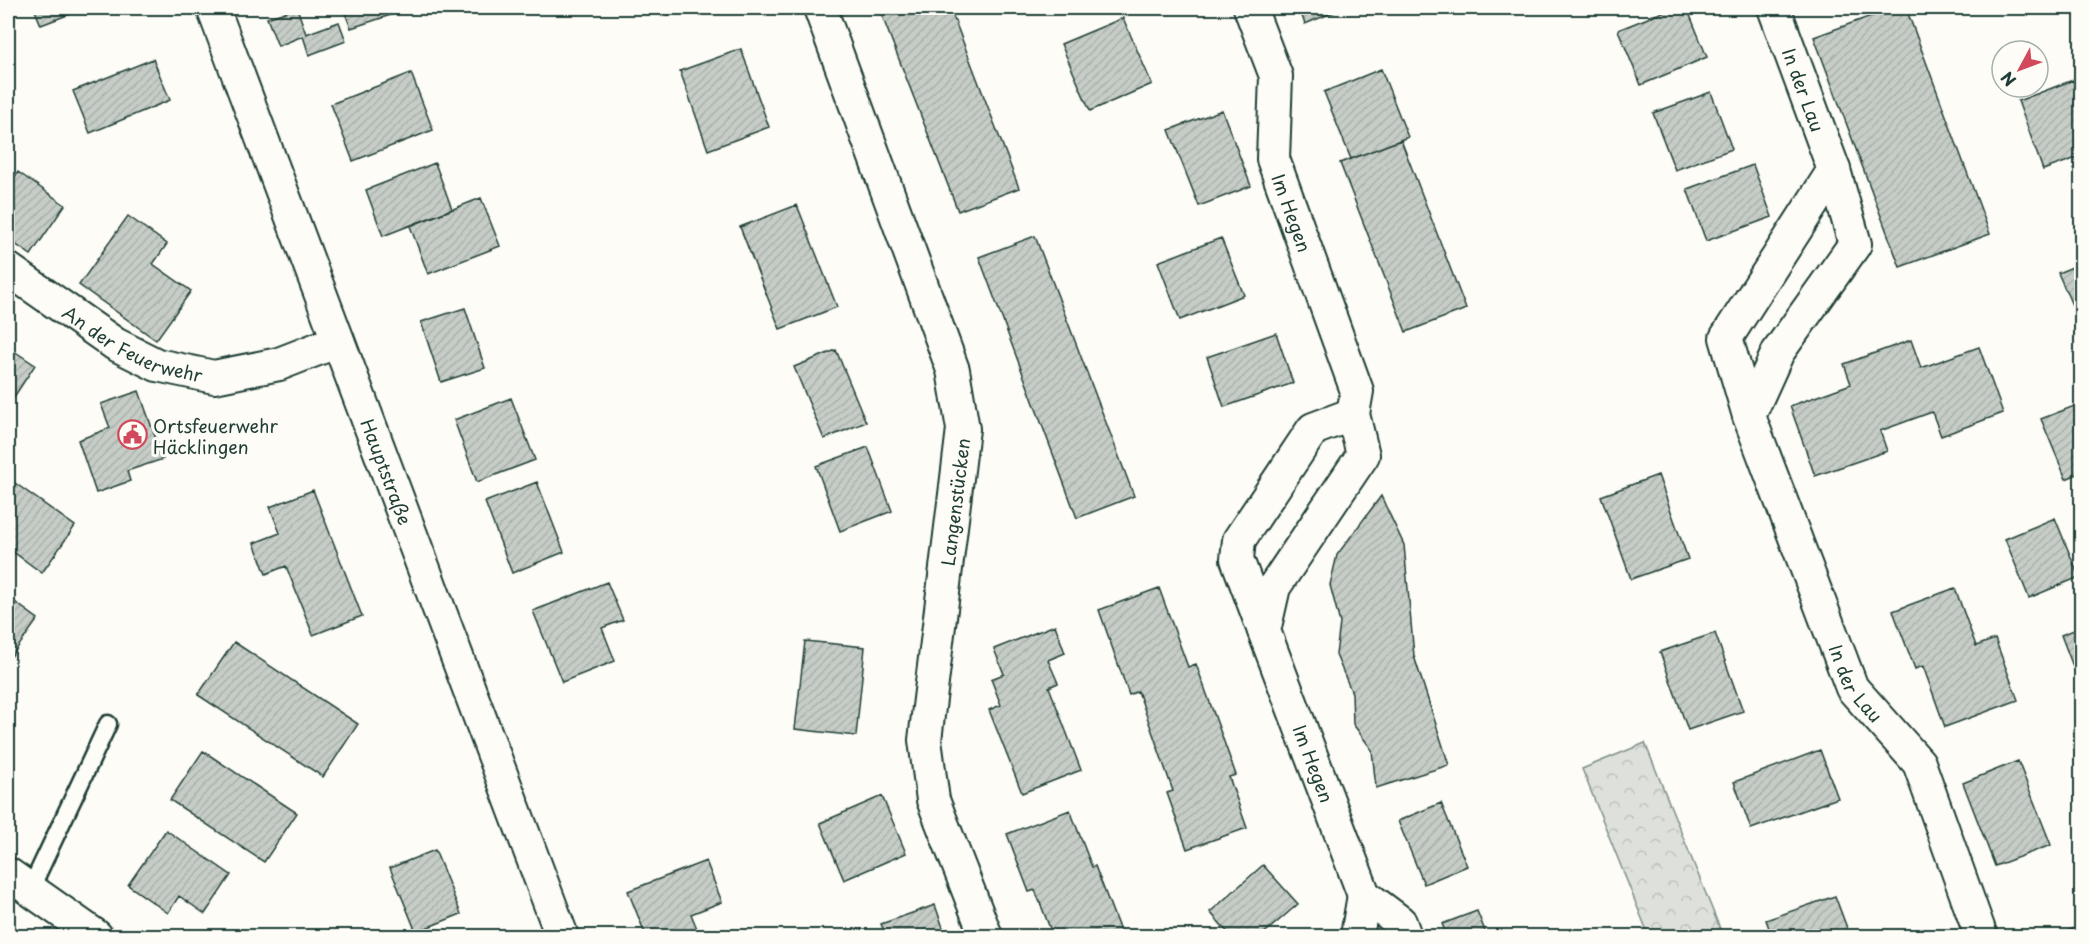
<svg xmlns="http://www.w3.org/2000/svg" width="2089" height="944" viewBox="0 0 2089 944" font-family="'Playpen Sans',sans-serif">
<defs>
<pattern id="park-crowns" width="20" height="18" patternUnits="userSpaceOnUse" patternTransform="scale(1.5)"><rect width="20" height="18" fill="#dde0db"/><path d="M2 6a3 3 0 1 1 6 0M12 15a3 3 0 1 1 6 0" fill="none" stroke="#bdc1bd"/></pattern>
<pattern id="building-hatch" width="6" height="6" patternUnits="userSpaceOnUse" patternTransform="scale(1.5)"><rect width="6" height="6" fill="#c6cdc7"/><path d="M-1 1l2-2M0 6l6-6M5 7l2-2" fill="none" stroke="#aab1ac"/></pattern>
</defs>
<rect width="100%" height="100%" fill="#fdfcf7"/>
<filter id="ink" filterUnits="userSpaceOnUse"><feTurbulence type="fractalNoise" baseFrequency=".0167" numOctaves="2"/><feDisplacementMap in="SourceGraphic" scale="12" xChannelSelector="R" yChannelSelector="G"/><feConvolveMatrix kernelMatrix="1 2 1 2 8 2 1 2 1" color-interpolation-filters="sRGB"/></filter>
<g filter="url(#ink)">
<path fill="url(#park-crowns)" stroke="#7e8e88" stroke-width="1.5" d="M 1645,743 L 1723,936 L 1649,936 L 1582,769 Z"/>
<path fill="url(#building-hatch)" stroke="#1f3d34" stroke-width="1.5" d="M 34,8 L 86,8 L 41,25 Z
M 297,8 L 306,34 L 339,22 L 346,41 L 309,55 L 303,36 L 278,46 L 267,18 Z
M 343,8 L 412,8 L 351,28 Z
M 664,8 L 688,8 L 667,15 Z
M 879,8 L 950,8 L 1019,188 L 958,211 Z
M 1299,8 L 1344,8 L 1305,24 Z
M 1673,8 L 1687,8 L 1707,57 L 1641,85 L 1618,30 Z
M 1893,8 L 1906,8 L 1990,234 L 1900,267 L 1814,37 Z
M 1123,18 L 1152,84 L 1090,111 L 1061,44 Z
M 741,49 L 769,127 L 708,150 L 680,71 Z
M 153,59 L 170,100 L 90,133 L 73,91 Z
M 1381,69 L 1408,137 L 1351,159 L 1324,92 Z
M 411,73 L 433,130 L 353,161 L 331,104 Z
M 2073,80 L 2082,103 L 2082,156 L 2043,170 L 2018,101 Z
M 1711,92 L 1732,149 L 1675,170 L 1653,113 Z
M 1222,110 L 1251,186 L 1199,206 L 1169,130 Z
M 1401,140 L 1466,309 L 1406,332 L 1340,163 Z
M 435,163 L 452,209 L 383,236 L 366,190 Z
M 1753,165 L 1772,217 L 1706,241 L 1687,189 Z
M 18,172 L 65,205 L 31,255 L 8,239 L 8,187 Z
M 481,198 L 500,246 L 428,274 L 410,226 Z
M 797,205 L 837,307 L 780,329 L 740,227 Z
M 128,216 L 167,244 L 153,264 L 191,291 L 156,340 L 79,285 Z
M 1035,236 L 1134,496 L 1077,518 L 979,257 Z
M 1221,238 L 1244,295 L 1180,320 L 1158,262 Z
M 2082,263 L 2082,328 L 2058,273 Z
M 465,308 L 485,368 L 441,382 L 421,322 Z
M 1276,333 L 1293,383 L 1224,407 L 1207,357 Z
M 1911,340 L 1921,368 L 1979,347 L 2003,413 L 1941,436 L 1932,412 L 1880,431 L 1887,451 L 1815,476 L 1790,406 L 1851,384 L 1844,364 Z
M 8,347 L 35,365 L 8,406 Z
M 836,350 L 866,422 L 824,439 L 794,367 Z
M 139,391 L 163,459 L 127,471 L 130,481 L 96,493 L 78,440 L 110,428 L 101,404 Z
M 511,398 L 535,460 L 477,482 L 454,420 Z
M 2082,403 L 2082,472 L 2066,479 L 2041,419 Z
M 868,447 L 892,511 L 840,531 L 816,466 Z
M 1658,475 L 1688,559 L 1631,579 L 1601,496 Z
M 8,478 L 75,526 L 42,573 L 8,548 Z
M 537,482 L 564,552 L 512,573 L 485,502 Z
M 313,490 L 362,616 L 313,635 L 286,566 L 266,574 L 254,543 L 280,533 L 270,507 Z
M 1381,496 L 1404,545 L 1414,656 L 1449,765 L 1376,788 L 1372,750 L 1353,724 L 1352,693 L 1336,655 L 1340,623 L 1330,585 L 1337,555 Z
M 2055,518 L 2079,577 L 2029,598 L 2005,539 Z
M 607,582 L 623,620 L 602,628 L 615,661 L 562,682 L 533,611 Z
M 1159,588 L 1188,667 L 1196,664 L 1236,775 L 1229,777 L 1247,828 L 1187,849 L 1167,793 L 1173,791 L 1138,691 L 1129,695 L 1099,610 Z
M 1955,588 L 1976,646 L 1995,639 L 2018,700 L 1945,727 L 1923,666 L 1915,669 L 1893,611 Z
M 8,597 L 38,619 L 8,661 Z
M 1055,625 L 1065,653 L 1048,660 L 1058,683 L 1049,687 L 1081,770 L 1022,793 L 989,710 L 1001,705 L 991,679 L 1004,674 L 994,649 Z
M 2082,627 L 2082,690 L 2061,635 Z
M 1715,633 L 1743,711 L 1688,730 L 1660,652 Z
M 805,641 L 865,647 L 856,736 L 795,729 Z
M 234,642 L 358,724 L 323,777 L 198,695 Z
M 1820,750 L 1838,798 L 1751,829 L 1734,782 Z
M 203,751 L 297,813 L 264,862 L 170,800 Z
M 2018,761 L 2051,845 L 1995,866 L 1963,783 Z
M 882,796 L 906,853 L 844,880 L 820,823 Z
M 1441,803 L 1467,866 L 1424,884 L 1398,821 Z
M 1070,810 L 1092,867 L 1095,866 L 1122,936 L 1053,936 L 1035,890 L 1029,892 L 1007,834 Z
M 166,830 L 231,875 L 205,914 L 179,896 L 168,913 L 128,885 Z
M 435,850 L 461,914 L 416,932 L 390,868 Z
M 706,861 L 722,902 L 691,914 L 700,936 L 646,936 L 628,891 Z
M 1263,865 L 1298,904 L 1261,936 L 1231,936 L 1210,912 Z
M 1835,896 L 1850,936 L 1772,936 L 1766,920 Z
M 935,905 L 946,936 L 886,936 L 881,924 Z
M 1477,911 L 1487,936 L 1447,936 L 1442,924 Z
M 2082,925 L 2082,936 L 2056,936 Z"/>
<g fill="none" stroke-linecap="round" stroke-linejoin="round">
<defs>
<path id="lane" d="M 30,890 L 108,724"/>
<g id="street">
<path id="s1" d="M 213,8 L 562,936"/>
<path d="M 820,8 L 953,370 L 963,429 L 925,740 L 933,800 L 986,936"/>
<path id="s2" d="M 1250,8 L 1276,76 L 1273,159 L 1357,391 L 1353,414 L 1363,455 L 1274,587 L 1264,631 L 1364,895 L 1400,922 L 1405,936"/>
<path id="s3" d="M 1774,8 L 1834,170 L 1855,244 L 1778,352 L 1749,416 L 1852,688 L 1919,763 L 1981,936"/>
<path id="s4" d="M 8,269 L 115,344 L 157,365 L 214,377 L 279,364 L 338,341"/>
<path d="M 1749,416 L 1726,338 L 1834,170"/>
<path d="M 1264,631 L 1237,559 L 1239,540 L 1313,429 L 1353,414"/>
<path d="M 8,874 L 96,936"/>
<path d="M 1357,936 L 1364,895"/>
</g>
</defs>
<use href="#lane" stroke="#1f3d34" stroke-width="21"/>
<use href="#street" stroke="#1f3d34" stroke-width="36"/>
<use href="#lane" stroke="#fdfcf7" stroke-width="16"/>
<use href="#street" stroke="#fdfcf7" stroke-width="32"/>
</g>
</g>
<defs>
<symbol id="civic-ring" viewBox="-11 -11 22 22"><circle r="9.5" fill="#fdfcf7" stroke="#d1495b" stroke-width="1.5"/><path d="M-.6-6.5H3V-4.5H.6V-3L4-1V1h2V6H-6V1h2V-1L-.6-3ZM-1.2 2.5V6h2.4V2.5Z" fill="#d1495b"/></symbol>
</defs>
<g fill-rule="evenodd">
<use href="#civic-ring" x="116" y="418" width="33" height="33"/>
</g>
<g text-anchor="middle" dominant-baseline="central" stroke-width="6" stroke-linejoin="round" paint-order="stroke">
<g font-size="18" fill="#1f3d34" stroke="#fdfcf7">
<text stroke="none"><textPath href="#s3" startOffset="87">In der Lau</textPath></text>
<text stroke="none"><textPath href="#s2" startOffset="213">Im Hegen</textPath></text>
<text stroke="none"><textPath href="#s4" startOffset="147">An der Feuerwehr</textPath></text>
<text stroke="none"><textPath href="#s1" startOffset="495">Hauptstraße</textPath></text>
<text transform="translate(955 502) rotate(-83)">Langenstücken</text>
<text stroke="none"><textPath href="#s3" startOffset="741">In der Lau</textPath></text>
<text stroke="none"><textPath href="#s2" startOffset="814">Im Hegen</textPath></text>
</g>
<g font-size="18" fill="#1f3d34" stroke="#fdfcf7" text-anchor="start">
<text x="153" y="425">Ortsfeuerwehr<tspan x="153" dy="21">Häcklingen</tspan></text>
</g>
</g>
<rect width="2089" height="944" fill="none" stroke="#fdfcf7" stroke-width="30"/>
<rect x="15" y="15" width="2059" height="914" fill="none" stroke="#1f3d34" stroke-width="2" filter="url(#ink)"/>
<g transform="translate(2020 69) rotate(229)"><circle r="28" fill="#fdfcf7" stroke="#a4b0a9" stroke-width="1.5"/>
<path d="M0-4.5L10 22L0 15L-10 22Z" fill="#d1495b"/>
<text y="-9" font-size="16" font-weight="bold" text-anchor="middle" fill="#1f3d34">N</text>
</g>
</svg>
